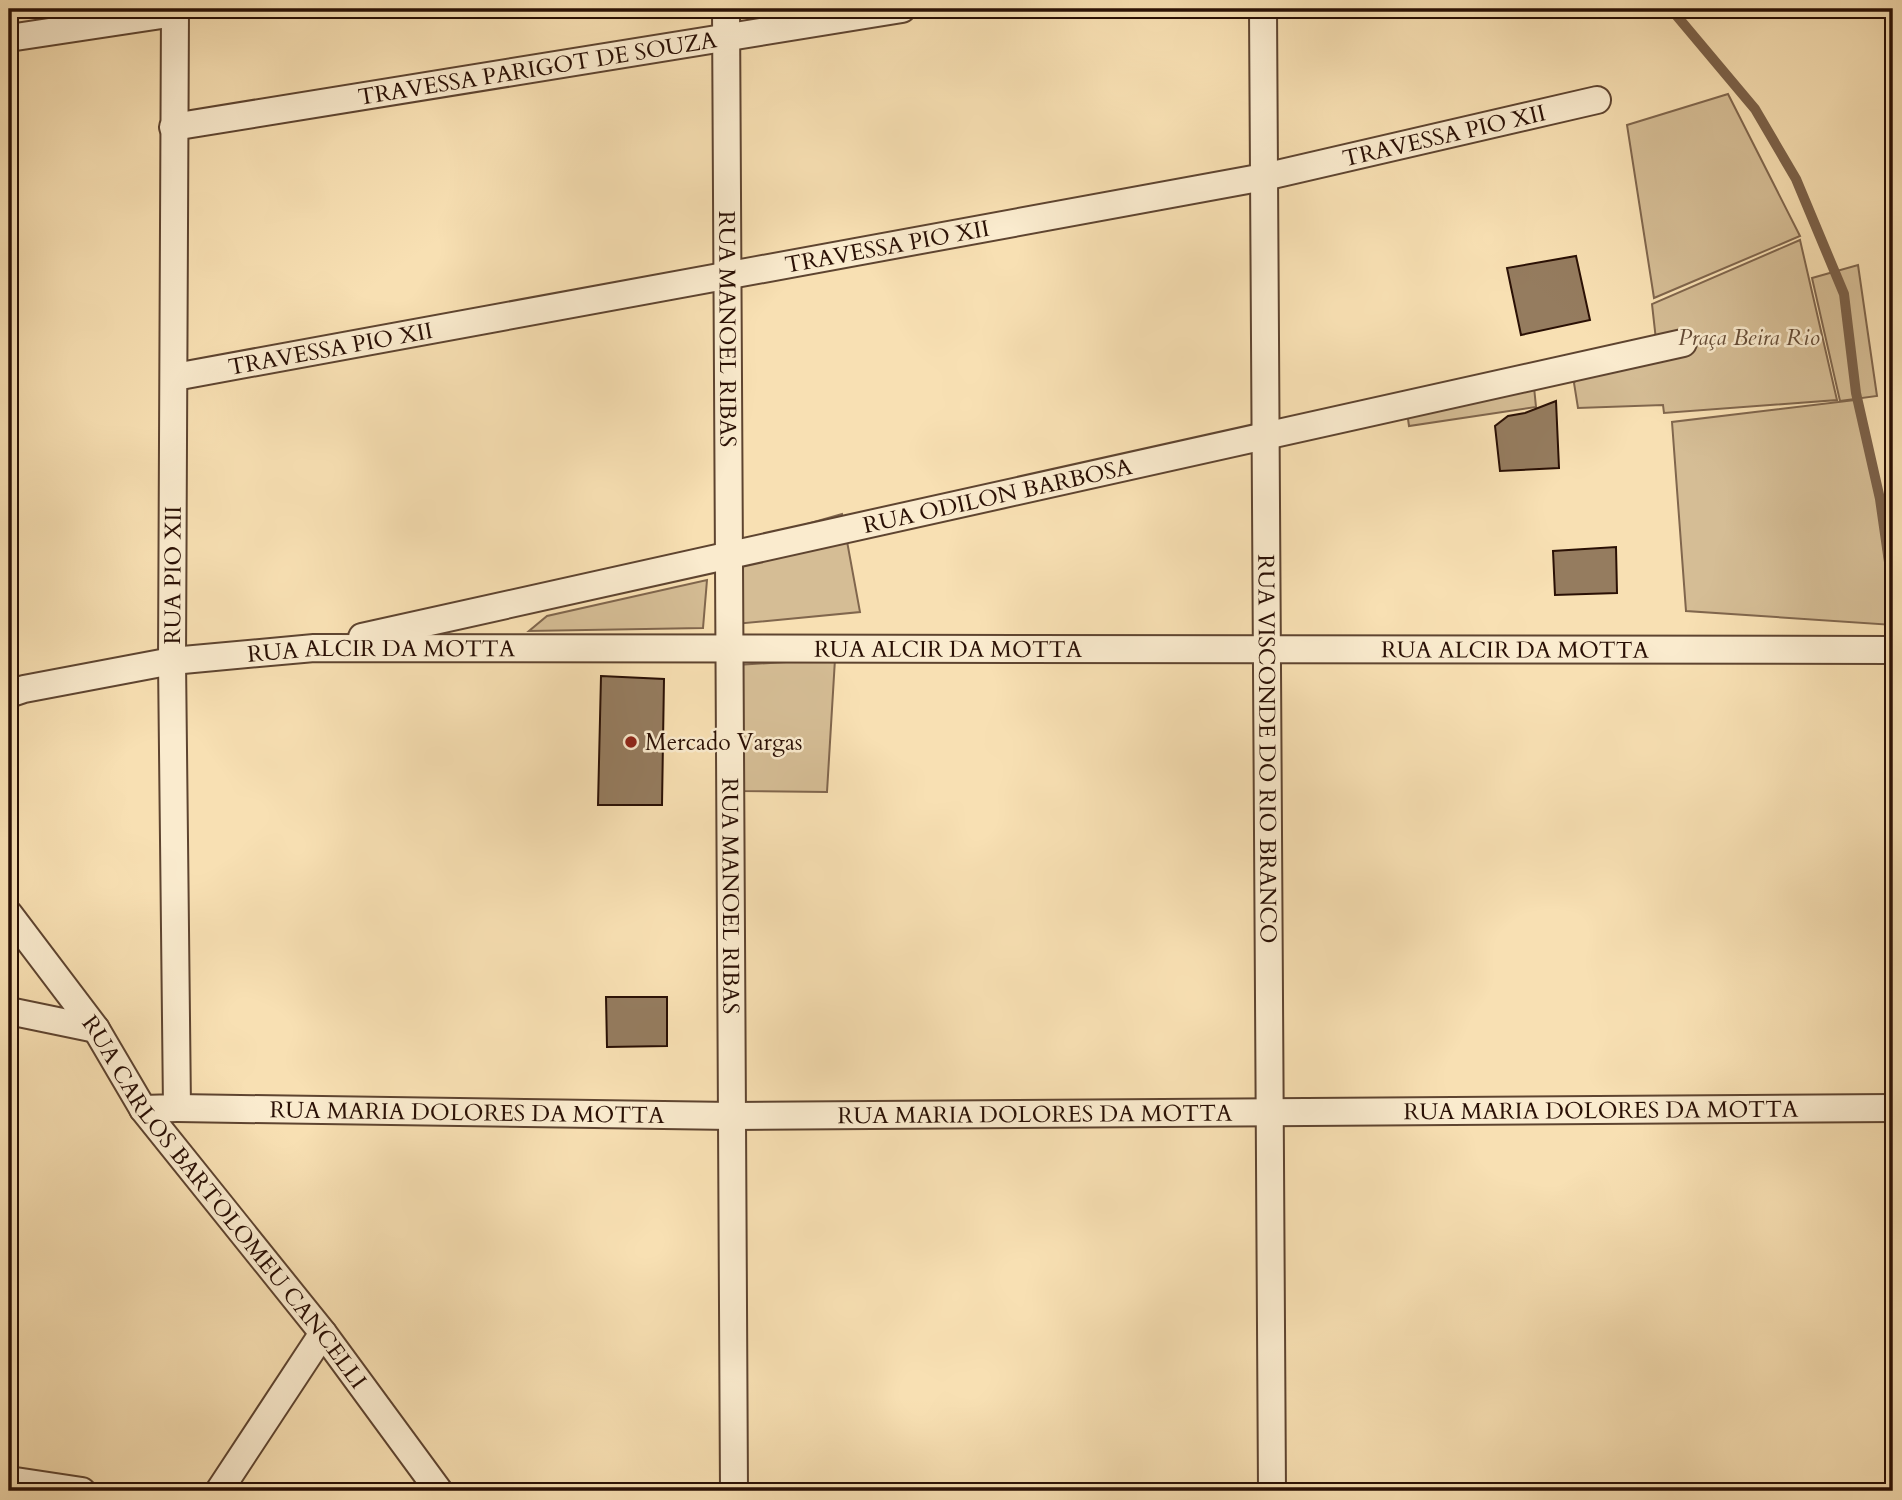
<svg xmlns="http://www.w3.org/2000/svg" width="1902" height="1500" viewBox="0 0 1902 1500" font-family="Cardo,serif">
<rect width="100%" height="100%" fill="#f8e0b3"/>
<filter id="stains"><feTurbulence type="fractalNoise" baseFrequency=".00286" numOctaves="4"/><feColorMatrix values="0 0 0 0 .2 0 0 0 0 .09 0 0 0 0 .02 0 0 0 .5 -.17"/></filter>
<radialGradient id="worn" r=".72"><stop offset=".6" stop-color="#630" stop-opacity="0"/><stop offset="1" stop-color="#630" stop-opacity=".3"/></radialGradient>
<path fill="#d5bd95" stroke="#80664d" stroke-width="2" d="M 1728,94 L 1800,236 L 1654,298 L 1627,125 Z
M 1800,240 L 1837,400 L 1664,413 L 1663,405 L 1578,408 L 1574,383 L 1583,366 L 1657,349 L 1652,304 Z
M 1858,265 L 1877,396 L 1840,401 L 1812,278 Z
M 1533,377 L 1536,407 L 1409,426 L 1406,405 Z
M 1855,400 L 1878,502 L 1893,625 L 1686,611 L 1672,422 Z
M 842,514 L 860,612 L 735,624 L 740,543 Z
M 707,580 L 703,628 L 529,631 L 547,616 Z
M 835,659 L 827,792 L 740,791 L 736,665 Z"/>
<g fill="none" stroke-linecap="round" stroke-linejoin="round">
<path stroke="#7c624a" stroke-width="10" d="M 1671,9 L 1755,109 L 1796,179 L 1844,294 L 1856,393 L 1880,499 L 1893,590"/>
</g>
<path fill="#957c5f" stroke="#2a1005" stroke-width="2" d="M 1576,256 L 1590,320 L 1521,335 L 1507,268 Z
M 1556,401 L 1559,468 L 1500,471 L 1495,426 L 1508,416 L 1525,413 Z
M 1616,547 L 1617,593 L 1555,595 L 1553,551 Z
M 601,676 L 664,679 L 662,805 L 598,805 Z
M 606,997 L 667,997 L 667,1046 L 607,1047 Z"/>
<g fill="none" stroke-linecap="round" stroke-linejoin="round">
<defs>
<g id="street">
<path id="s1" d="M 726,9 L 734,1491"/>
<path id="s2" d="M 1263,9 L 1272,1491"/>
<path d="M 9,38 L 175,13"/>
<path id="s3" d="M 173,127 L 902,9"/>
<path id="s4" d="M 175,377 L 1264,177 L 1597,100"/>
<path id="s5" d="M 362,637 L 1683,343"/>
<path id="s6" d="M 9,694 L 24,689 L 172,661 L 314,648 L 1893,650"/>
<path id="s7" d="M 9,914 L 96,1029 L 143,1109 L 323,1333 L 439,1491"/>
<path d="M 9,1011 L 96,1029"/>
<path id="s8" d="M 177,1108 L 732,1116 L 1893,1108"/>
<path id="s9" d="M 143,1109 L 177,1108 L 172,661 L 175,9"/>
<path d="M 9,1480 L 82,1491"/>
<path d="M 219,1491 L 323,1333"/>
</g>
</defs>
<use href="#street" stroke="#5e4430" stroke-width="30"/>
<use href="#street" stroke="#faebce" stroke-width="26"/>
</g>
<circle fill="#8f2418" stroke="#faebce" stroke-width="2.5" cx="631" cy="742" r="7"/>
<g text-anchor="middle" dominant-baseline="central" stroke-width="5" stroke-linejoin="round" paint-order="stroke">
<g font-size="23" fill="#2a1005" stroke="#faebce">
<text stroke="none"><textPath href="#s3" startOffset="369">TRAVESSA PARIGOT DE SOUZA</textPath></text>
<text stroke="none"><textPath href="#s4" startOffset="1292">TRAVESSA PIO XII</textPath></text>
<text stroke="none"><textPath href="#s4" startOffset="724">TRAVESSA PIO XII</textPath></text>
<text stroke="none"><textPath href="#s1" startOffset="320">RUA MANOEL RIBAS</textPath></text>
<text stroke="none"><textPath href="#s4" startOffset="158">TRAVESSA PIO XII</textPath></text>
<text stroke="none"><textPath href="#s5" startOffset="651">RUA ODILON BARBOSA</textPath></text>
<text stroke="none"><textPath href="#s9" startOffset="567">RUA PIO XII</textPath></text>
<text stroke="none"><textPath href="#s6" startOffset="943">RUA ALCIR DA MOTTA</textPath></text>
<text stroke="none"><textPath href="#s6" startOffset="1510">RUA ALCIR DA MOTTA</textPath></text>
<text stroke="none"><textPath href="#s6" startOffset="376">RUA ALCIR DA MOTTA</textPath></text>
<text stroke="none"><textPath href="#s2" startOffset="740">RUA VISCONDE DO RIO BRANCO</textPath></text>
<text stroke="none"><textPath href="#s1" startOffset="887">RUA MANOEL RIBAS</textPath></text>
<text stroke="none"><textPath href="#s8" startOffset="1424">RUA MARIA DOLORES DA MOTTA</textPath></text>
<text stroke="none"><textPath href="#s8" startOffset="290">RUA MARIA DOLORES DA MOTTA</textPath></text>
<text stroke="none"><textPath href="#s8" startOffset="858">RUA MARIA DOLORES DA MOTTA</textPath></text>
<text stroke="none"><textPath href="#s7" startOffset="360">RUA CARLOS BARTOLOMEU CANCELLI</textPath></text>
</g>
<g font-size="23" font-style="italic" fill="#664d37" stroke="#faebce">
<text x="1749" y="337">Praça Beira Rio</text>
</g>
<g font-size="23" fill="#2a1005" stroke="#faebce" text-anchor="start">
<text x="645" y="742">Mercado Vargas</text>
</g>
</g>
<rect width="1902" height="1500" fill="none" stroke="#f8e0b3" stroke-width="35"/>
<rect x="10" y="10" width="1881" height="1479" fill="none" stroke="#2a1005" stroke-width="3.5"/>
<rect x="18" y="18" width="1867" height="1465" fill="none" stroke="#2a1005" stroke-width="2"/>
<rect width="100%" height="100%" filter="url(#stains)"/>
<rect width="100%" height="100%" fill="url(#worn)"/>
</svg>
